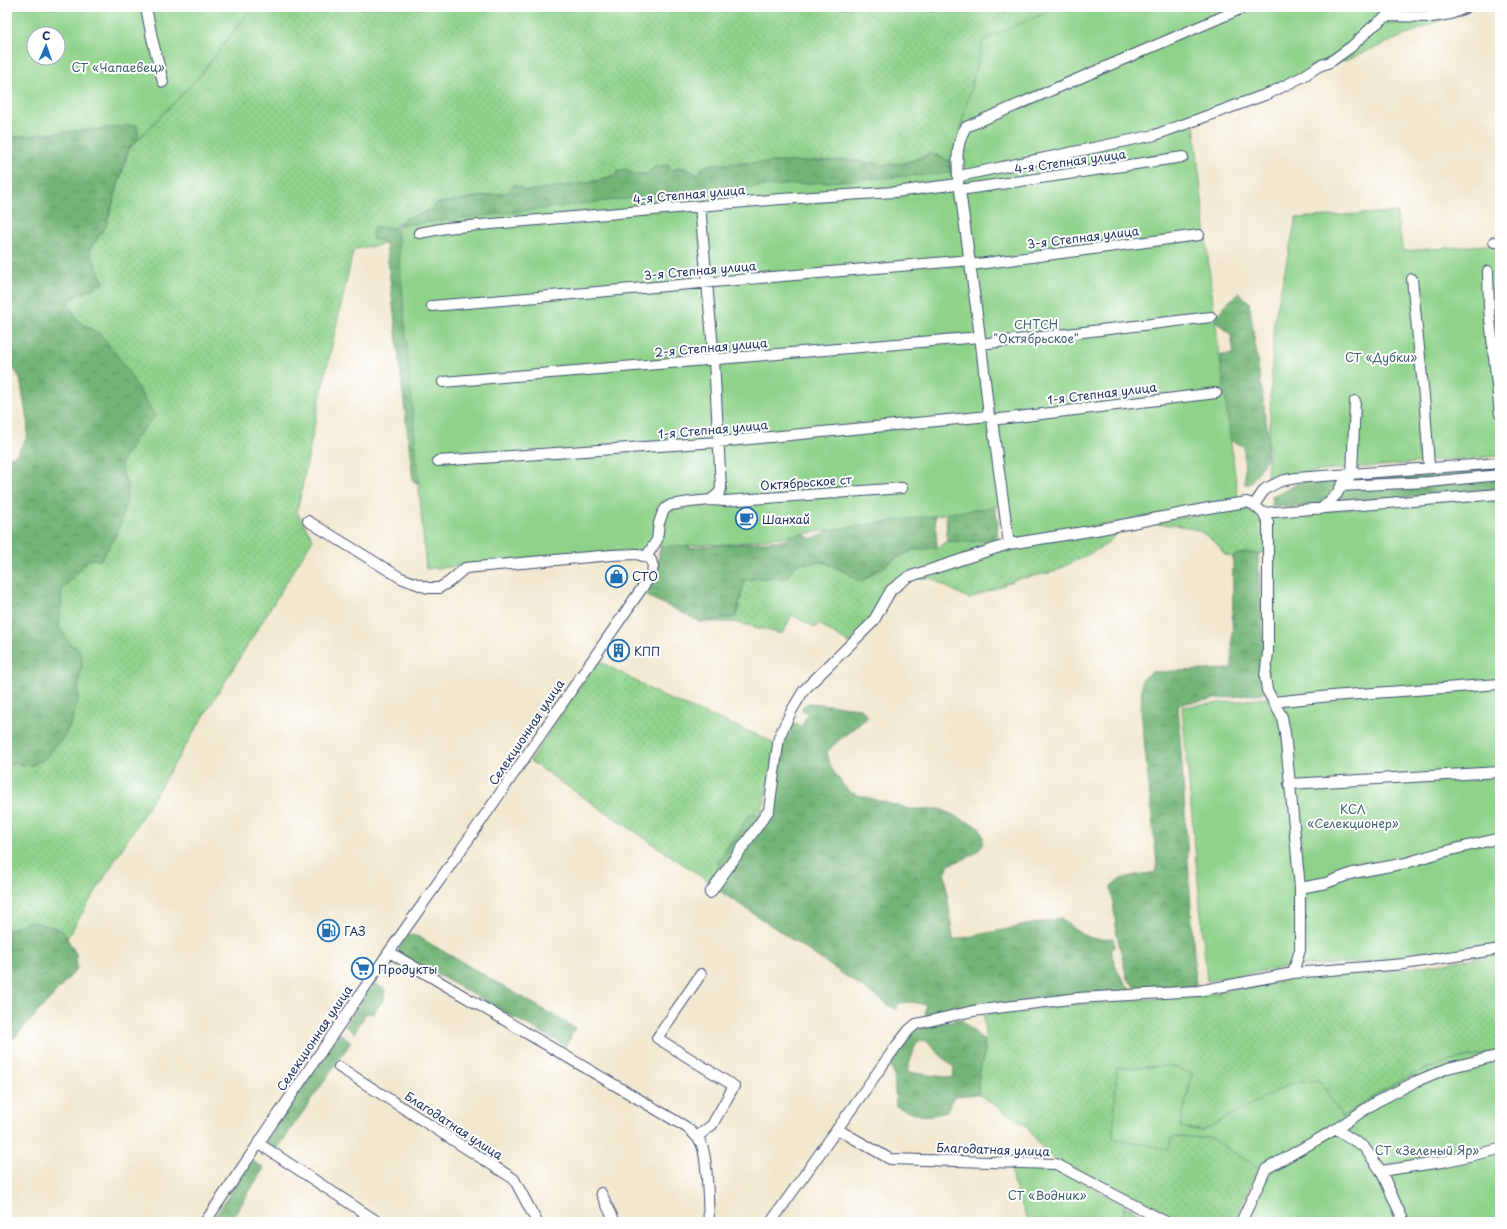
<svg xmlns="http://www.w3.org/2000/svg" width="1507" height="1229" viewBox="0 0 1507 1229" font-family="'Playpen Sans',sans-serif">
<defs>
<pattern id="grass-dots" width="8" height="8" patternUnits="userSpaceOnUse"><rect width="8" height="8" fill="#8fd38b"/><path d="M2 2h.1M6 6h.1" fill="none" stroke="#7bb57a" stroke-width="1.8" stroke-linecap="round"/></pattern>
<pattern id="forest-crowns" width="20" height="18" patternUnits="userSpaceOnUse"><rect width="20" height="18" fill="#73b577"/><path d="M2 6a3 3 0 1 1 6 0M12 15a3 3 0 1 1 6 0" fill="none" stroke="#5e9465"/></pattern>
</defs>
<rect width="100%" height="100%" fill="#fff"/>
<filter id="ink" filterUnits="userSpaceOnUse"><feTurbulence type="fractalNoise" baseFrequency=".025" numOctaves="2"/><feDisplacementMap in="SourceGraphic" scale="8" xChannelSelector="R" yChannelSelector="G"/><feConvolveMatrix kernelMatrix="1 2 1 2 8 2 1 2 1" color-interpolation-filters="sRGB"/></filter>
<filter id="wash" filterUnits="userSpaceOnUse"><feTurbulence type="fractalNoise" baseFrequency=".012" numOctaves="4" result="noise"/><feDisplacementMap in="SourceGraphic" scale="16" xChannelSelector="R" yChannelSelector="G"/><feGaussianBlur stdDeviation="0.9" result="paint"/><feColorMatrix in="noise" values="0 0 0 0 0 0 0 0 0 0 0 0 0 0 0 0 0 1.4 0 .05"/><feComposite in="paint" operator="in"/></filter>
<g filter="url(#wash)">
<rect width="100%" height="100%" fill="#f2e8cf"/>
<path fill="url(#grass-dots)" stroke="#558174" d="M 253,7 L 1062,7 L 984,41 L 952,162 L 930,153 L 923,157 L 904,163 L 883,165 L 853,160 L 711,164 L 699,175 L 688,169 L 678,167 L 672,171 L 647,174 L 634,174 L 619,170 C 609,184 544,188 525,191 L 520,187 L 506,193 L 439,203 L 422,214 L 407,218 L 394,228 L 386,227 L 381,241 L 386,244 L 356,249 L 353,252 L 320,398 L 297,512 L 313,539 L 67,938 L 62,930 L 30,921 L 7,931 L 7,859 L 10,858 L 13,852 L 9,843 L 9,833 L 7,830 L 7,765 L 16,763 L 30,766 L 44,759 L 71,723 L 78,699 L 79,676 L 82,668 L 79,649 L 71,645 L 59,628 L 62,590 L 89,559 L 128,488 L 120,466 L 135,439 L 155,416 L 100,334 L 79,322 L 67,301 L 89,250 L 106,226 L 129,149 L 196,80 Z
M 1246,505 L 1253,508 L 1264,523 L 1265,553 C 1253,555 1244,551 1233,557 L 1225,555 C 1205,523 1178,525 1145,524 Z
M 1122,528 L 1106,545 L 1054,572 L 1017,579 L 970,599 L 930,578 L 913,579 L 1011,547 Z
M 997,537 L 1003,544 L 907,576 L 871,621 L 848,643 L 818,623 L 816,628 L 792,615 L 782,634 L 735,622 L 701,622 L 735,617 L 745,579 L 761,578 L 797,564 L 824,562 L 848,573 L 860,582 L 898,557 L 916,549 L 937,548 L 947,541 L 970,542 Z
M 597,661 L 603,663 L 664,697 L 765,738 L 776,745 L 762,812 L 759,820 L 754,813 L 750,815 L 717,862 L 727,865 L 711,883 L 530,761 Z
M 1500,954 L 1500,1051 C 1473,1057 1444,1061 1419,1072 C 1392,1083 1366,1101 1342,1117 L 1290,1084 L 1202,1131 L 1180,1127 L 1192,1074 L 1173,1137 L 1211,1138 L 1259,1168 L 1234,1222 L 1180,1222 L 1153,1205 L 1050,1157 L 1025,1125 L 978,1094 L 979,1074 L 985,1051 L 984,1014 L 1081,1004 L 1198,996 L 1296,978 L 1404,969 Z
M 1124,1205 L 1157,1222 L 1124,1222 Z"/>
<path fill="url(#forest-crowns)" stroke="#47726a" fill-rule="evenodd" d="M 137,125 L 139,138 L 128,149 L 106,226 L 89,250 L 104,283 L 67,301 L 79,322 L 100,334 L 121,360 L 155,416 L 135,439 L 120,466 L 128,488 L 126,502 L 119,530 L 101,560 L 89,559 L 62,590 L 59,628 L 71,645 L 79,649 L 82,657 L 82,668 L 79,676 L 78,699 L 71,723 L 64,737 L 44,759 L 30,766 L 16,763 L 7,765 L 7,458 L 16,455 L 27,437 L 28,421 L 25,409 L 20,378 L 7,358 L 7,171 L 12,158 L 9,143 L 13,137 Z
M 930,153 L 952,162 L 951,174 L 403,227 L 399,223 L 407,218 L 422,214 L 439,203 L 506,193 L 514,184 L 525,191 L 599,181 L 616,175 L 619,170 L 626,169 L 634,174 L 647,174 C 653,167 658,165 668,165 L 672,171 C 683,165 689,169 698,175 L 702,168 L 711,164 L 853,160 L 883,165 L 904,163 L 923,157 Z
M 377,227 L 394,228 L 403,234 L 419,484 L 413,481 L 386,244 L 385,242 L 372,239 L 373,229 Z
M 1239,293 L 1249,302 L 1268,434 L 1266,459 L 1250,484 L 1245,484 L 1244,446 L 1226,439 L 1221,396 L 1221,355 L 1234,354 L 1231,335 L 1215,320 L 1225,305 Z
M 1500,464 L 1500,489 L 1291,508 L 1281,505 L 1272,507 L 1272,496 L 1304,481 Z
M 994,506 L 998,520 L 997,537 L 970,542 L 947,541 L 946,508 Z
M 935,513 L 937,548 L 916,549 L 898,557 L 860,582 L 848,573 L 824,562 L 797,564 L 786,578 L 761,578 L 745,580 L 736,617 L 701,622 L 647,596 L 649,588 L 657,576 L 659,552 L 667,533 L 688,520 L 689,548 L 786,540 L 790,534 L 802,532 L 810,539 L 824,534 L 830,526 Z
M 1249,552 L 1258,554 L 1265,662 L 1269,692 L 1178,704 L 1196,986 L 1193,988 L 1139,991 L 1127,979 L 1117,935 L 1111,886 C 1122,875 1141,875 1155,872 L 1157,864 L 1141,711 L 1142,680 L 1152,672 L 1232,669 L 1233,557 L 1239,554 Z
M 810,703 L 860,708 L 868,717 L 838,741 L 827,752 L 831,768 L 843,785 L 851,793 L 909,809 L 940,809 L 979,827 C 981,831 983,835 983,839 C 983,855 960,860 949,865 L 945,875 L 953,940 L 1061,918 L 1081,934 L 1094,939 L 1113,938 L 1115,946 L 1110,950 L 1118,972 L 1132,993 L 926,1017 L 925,1012 L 926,1005 L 912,1002 L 899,1003 L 896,1010 L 720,891 L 718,888 L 775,804 L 782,748 L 793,723 L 802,726 L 808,713 L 802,710 L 803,706 Z
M 754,813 L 758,816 L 759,820 L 727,865 L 720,867 L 717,862 L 750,814 Z
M 30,921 L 62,930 L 76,954 L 77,969 L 7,1046 L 7,931 Z
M 407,935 L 417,936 L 575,1028 L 566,1046 L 397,952 Z
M 374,983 L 385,990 L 384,999 L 373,1014 L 366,1013 L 354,1033 L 345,1026 Z
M 961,1019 L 982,1039 L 985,1051 L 979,1074 L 978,1094 L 954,1096 L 946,1112 C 925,1119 915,1115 896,1106 L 894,1075 L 889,1061 L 916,1028 ZM 925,1040 L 954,1068 L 953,1078 L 907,1072 L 916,1043 Z
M 340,1033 L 351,1042 L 276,1151 L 265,1142 Z
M 252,1161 L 264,1168 L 230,1222 L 211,1222 Z"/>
<path fill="#8fd38b" stroke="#558174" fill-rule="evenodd" d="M 7,7 L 253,7 L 196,80 L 139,138 L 137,125 L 13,137 L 9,143 L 12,158 L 7,171 ZM 34,34 L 58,34 L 58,58 L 34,58 Z
M 1059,7 L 1472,7 L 1194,124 L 1212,295 L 1238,499 L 1007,543 L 1000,506 L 730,544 L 649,547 L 637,551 L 612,552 L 426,569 L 397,226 L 676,193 L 953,173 L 952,162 L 983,40 Z
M 1396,212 L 1403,251 L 1500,244 L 1500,456 L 1319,471 L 1267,480 L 1274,322 L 1296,218 Z
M 1500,493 L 1500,946 L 1396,960 L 1288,967 L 1207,981 L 1182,707 L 1267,698 L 1269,517 Z
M 1500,1051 L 1500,1222 L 1247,1222 L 1267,1173 L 1211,1138 L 1173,1137 L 1168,1149 L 1113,1138 L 1117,1068 L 1170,1066 L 1192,1074 L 1180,1127 L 1202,1131 L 1290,1084 L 1319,1080 L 1342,1117 C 1367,1101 1392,1083 1419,1072 C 1445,1061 1473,1057 1500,1051 Z
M 1011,1167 L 1055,1168 L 1124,1205 L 1124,1222 L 1028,1222 L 1013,1181 Z"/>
</g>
<g filter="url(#ink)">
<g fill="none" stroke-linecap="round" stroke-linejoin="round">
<defs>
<path id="minor" d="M 146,7 L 152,38 L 163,82
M 958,178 C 957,160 956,143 966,127 L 1245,7
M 958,184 L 958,178 L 964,175 L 1155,135 L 1270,93 L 1302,77 L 1319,66 L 1330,62 L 1351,47 L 1372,27 L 1387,16 L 1432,17 L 1451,14 L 1467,7
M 960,190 L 1183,157
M 700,206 L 714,360 L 721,488 L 719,493 L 711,500
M 419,233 L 446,228 L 781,199 L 895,192 L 958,184 L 960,190 L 981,344 L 989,416 L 992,420 L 1009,544
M 1494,242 L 1500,242
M 971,265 L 1199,235
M 1488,271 L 1489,309 L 1500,414
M 1412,279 L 1425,407 L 1429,467
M 432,306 L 970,260
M 981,344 L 1211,317
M 443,382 L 980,337
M 992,420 L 1216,393
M 438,461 L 718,442 L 989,416
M 1341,486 L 1429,482 L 1500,475
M 1254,505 L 1265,489 L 1281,481 L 1296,478 L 1500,463
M 1321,509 L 1337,494 L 1341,486 L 1352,474 L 1355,401
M 1263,513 L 1500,494
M 646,557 L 657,540 L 659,523 L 663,512 L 666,508 L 671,505 L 690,502 L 711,500 L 725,501 L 902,488
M 1273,702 L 1331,696 L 1500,684
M 1289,784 L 1500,772
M 1300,888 L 1326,883 L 1353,873 L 1406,863 L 1439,853 L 1500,838
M 710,893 L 769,810 L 779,737 L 792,710 L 804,690 L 873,622 L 891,590 L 908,577 L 1009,544 L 1096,530 L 1214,507 L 1247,502 L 1254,505 L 1263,513 L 1268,522 L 1268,653 L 1265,676 L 1267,690 L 1282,717 L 1285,733 L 1300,888 L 1300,950 L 1293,973 L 1198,991 L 1078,998 L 973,1011 L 916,1024 L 909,1030 L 897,1045 L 771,1222
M 389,952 L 686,1127 C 692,1132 698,1137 701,1143 C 708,1157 708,1205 709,1222
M 1293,973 L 1404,964 L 1500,949
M 339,1067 L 514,1179 L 537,1222
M 837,1129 L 890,1159 L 1056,1164 L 1166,1222
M 1336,1129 L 1364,1147 L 1381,1171 L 1404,1222
M 697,1137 L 712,1125 L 734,1086 L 657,1038 L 701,974
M 258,1143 L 378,1222
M 1381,1171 L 1442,1162 L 1500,1149
M 601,1193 L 615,1222
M 205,1222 L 389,952 L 470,837 L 651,575 L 653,567 L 651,560 L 646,557 L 637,554 L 612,555 L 465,568 L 449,582 L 439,588 L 428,588 L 401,578 L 308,521
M 1241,1222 L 1266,1169 L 1336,1129 L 1376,1102 L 1417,1081 L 1448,1068 L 1500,1055"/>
</defs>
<use href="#minor" stroke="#3b4b6f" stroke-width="12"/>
<use href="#minor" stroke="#fff" stroke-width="10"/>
</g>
</g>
<defs>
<symbol id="cafe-ring" viewBox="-11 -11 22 22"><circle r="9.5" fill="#fff" stroke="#1f6fb2" stroke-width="1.5"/><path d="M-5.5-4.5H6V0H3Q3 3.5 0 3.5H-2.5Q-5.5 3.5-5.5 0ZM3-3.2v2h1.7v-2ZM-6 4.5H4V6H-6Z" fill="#1f6fb2"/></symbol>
<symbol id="shop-ring" viewBox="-11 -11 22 22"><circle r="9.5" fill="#fff" stroke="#1f6fb2" stroke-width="1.5"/><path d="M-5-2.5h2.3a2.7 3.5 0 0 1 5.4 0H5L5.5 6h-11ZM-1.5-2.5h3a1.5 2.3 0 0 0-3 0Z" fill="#1f6fb2"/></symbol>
<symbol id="building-ring" viewBox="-11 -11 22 22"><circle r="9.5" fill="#fff" stroke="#1f6fb2" stroke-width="1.5"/><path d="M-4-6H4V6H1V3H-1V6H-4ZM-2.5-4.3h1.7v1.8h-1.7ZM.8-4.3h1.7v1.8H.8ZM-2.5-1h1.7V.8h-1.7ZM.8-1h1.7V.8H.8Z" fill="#1f6fb2"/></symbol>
<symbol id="fuel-ring" viewBox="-11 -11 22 22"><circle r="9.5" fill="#fff" stroke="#1f6fb2" stroke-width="1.5"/><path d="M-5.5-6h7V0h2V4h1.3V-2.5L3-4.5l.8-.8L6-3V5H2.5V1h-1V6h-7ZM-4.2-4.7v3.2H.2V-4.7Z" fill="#1f6fb2"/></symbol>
<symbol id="supermarket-ring" viewBox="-11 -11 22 22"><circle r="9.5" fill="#fff" stroke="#1f6fb2" stroke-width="1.5"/><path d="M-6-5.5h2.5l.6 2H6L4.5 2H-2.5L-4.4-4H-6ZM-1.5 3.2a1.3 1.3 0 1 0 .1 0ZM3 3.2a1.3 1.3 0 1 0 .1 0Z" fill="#1f6fb2"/></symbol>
</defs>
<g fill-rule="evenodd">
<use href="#cafe-ring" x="734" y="506" width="25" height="25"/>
<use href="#shop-ring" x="604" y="564" width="25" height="25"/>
<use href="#building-ring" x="606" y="638" width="25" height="25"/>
<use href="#fuel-ring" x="316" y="918" width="25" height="25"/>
<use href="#supermarket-ring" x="350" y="956" width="25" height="25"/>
</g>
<g text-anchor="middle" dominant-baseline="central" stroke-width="4" stroke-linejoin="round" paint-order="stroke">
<g font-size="12" fill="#3e606c" stroke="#fff">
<text x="118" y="67">СТ «Чапаевец»</text>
<text x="1036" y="324">СНТСН<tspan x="1036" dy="14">"Октябрьское"</tspan></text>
<text x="1381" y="357">СТ «Дубки»</text>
<text x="1353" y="809">КСЛ<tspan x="1353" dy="14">«Селекционер»</tspan></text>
<text x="1427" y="1150">СТ «Зеленый Яр»</text>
<text x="1047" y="1195">СТ «Водник»</text>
</g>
<g font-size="12" fill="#1b2f5e" stroke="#fff">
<text transform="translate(1070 161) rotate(-8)">4-я Степная улица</text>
<text transform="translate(689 194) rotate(-5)">4-я Степная улица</text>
<text transform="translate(1083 237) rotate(-7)">3-я Степная улица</text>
<text transform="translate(700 270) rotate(-5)">3-я Степная улица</text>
<text transform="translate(711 347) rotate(-5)">2-я Степная улица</text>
<text transform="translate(1102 393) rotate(-7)">1-я Степная улица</text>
<text transform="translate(713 429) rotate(-5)">1-я Степная улица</text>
<text transform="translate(806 482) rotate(-4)">Октябрьское ст</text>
<text transform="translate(526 732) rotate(-56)">Селекционная улица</text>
<text transform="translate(314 1038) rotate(-56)">Селекционная улица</text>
<text transform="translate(454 1125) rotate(33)">Благодатная улица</text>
<text transform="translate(993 1149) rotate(2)">Благодатная улица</text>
</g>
<g font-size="12" fill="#1b2f5e" stroke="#fff" text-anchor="start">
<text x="762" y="519">Шанхай</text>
<text x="632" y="576">СТО</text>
<text x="634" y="651">КПП</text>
<text x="344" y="931">ГАЗ</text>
<text x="378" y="969">Продукты</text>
</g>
</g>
<rect width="1507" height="1229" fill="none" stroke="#fff" stroke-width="24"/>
<g transform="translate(46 46) rotate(2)"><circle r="19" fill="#ffffff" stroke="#a4acbf"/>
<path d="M0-3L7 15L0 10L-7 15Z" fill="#1f6fb2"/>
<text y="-6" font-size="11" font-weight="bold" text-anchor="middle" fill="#1b2f5e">С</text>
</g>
</svg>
